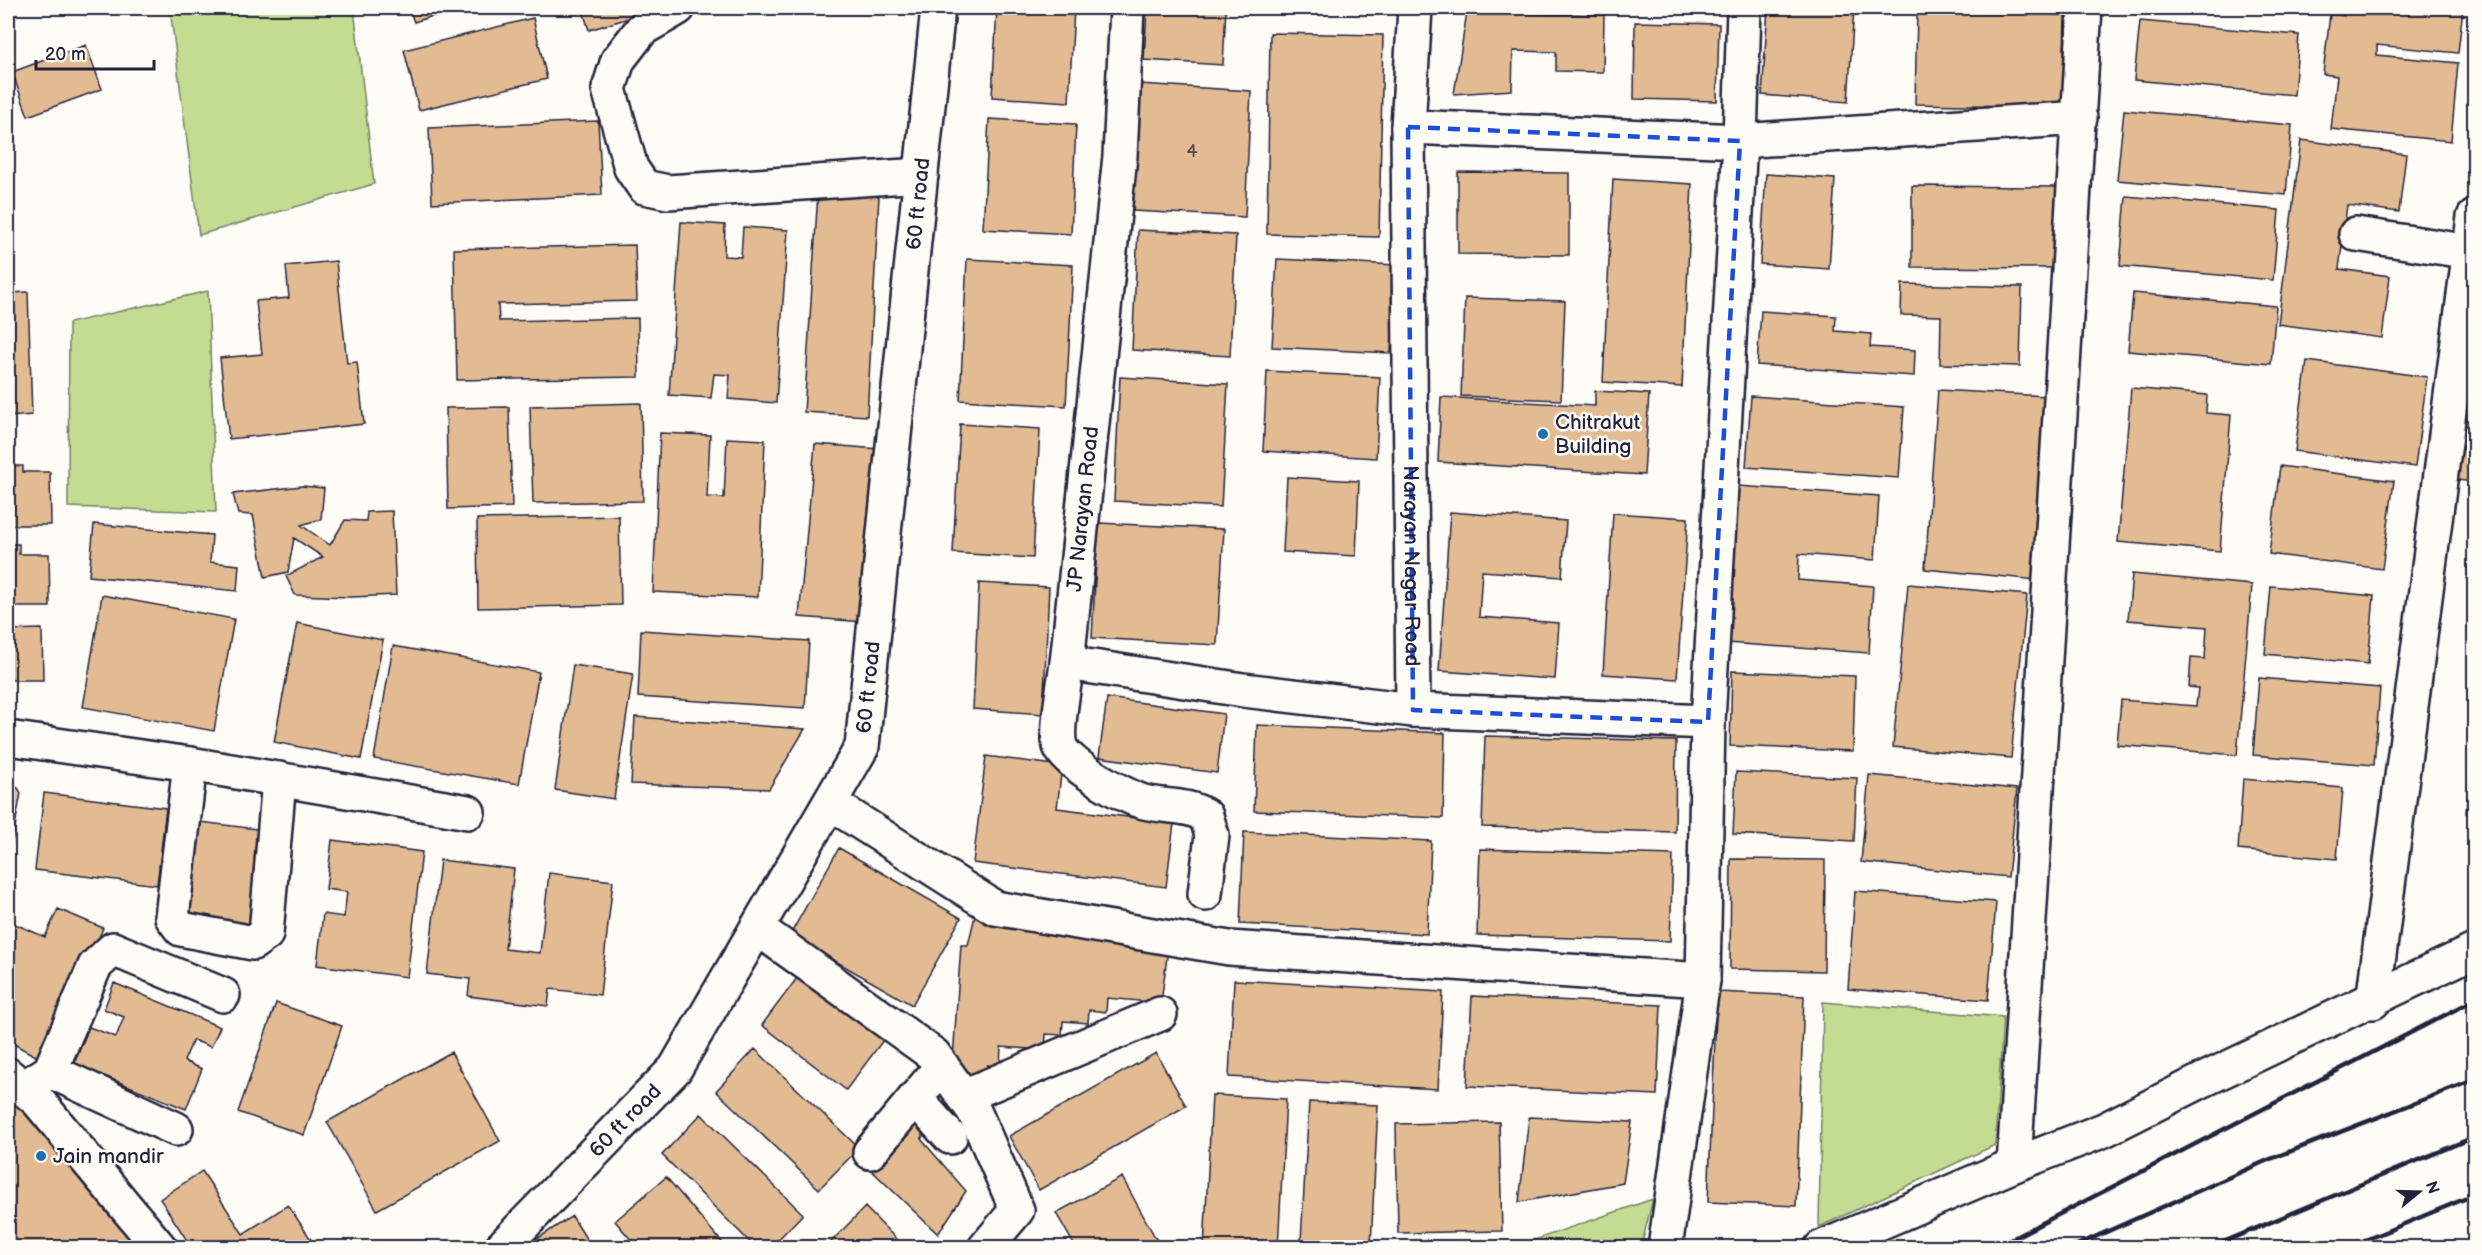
<svg xmlns="http://www.w3.org/2000/svg" width="2482" height="1255" viewBox="0 0 2482 1255" font-family="'Balsamiq Sans',sans-serif">
<rect width="100%" height="100%" fill="#fdfcf7"/>
<filter id="ink" filterUnits="userSpaceOnUse"><feTurbulence type="fractalNoise" baseFrequency=".0167" numOctaves="2"/><feDisplacementMap in="SourceGraphic" scale="12" xChannelSelector="R" yChannelSelector="G"/><feConvolveMatrix kernelMatrix="1 2 1 2 8 2 1 2 1" color-interpolation-filters="sRGB"/></filter>
<g filter="url(#ink)">
<path fill="#c4dc92" stroke="#737f66" stroke-width="1.5" d="M 170,8 L 354,8 L 374,184 L 199,235 Z
M 208,291 L 216,512 L 68,507 L 69,323 Z
M 1823,1002 L 2003,1017 L 1995,1145 L 1819,1227 Z
M 1653,1199 L 1641,1247 L 1514,1247 Z"/>
<path fill="#e2bb93" stroke="#22223b" stroke-width="1.5" d="M 409,8 L 459,8 L 414,22 Z
M 582,8 L 662,8 L 589,30 Z
M 997,8 L 1074,8 L 1069,102 L 992,97 Z
M 1147,8 L 1226,8 L 1223,65 L 1144,60 Z
M 1768,8 L 1854,8 L 1848,102 L 1762,95 Z
M 2249,8 L 2306,8 L 2306,13 Z
M 2345,8 L 2463,8 L 2458,53 L 2377,45 L 2377,55 L 2458,63 L 2451,141 L 2331,129 L 2337,76 L 2323,74 L 2330,14 L 2344,16 Z
M 1917,11 L 2065,15 L 2063,107 L 1915,104 Z
M 1467,12 L 1604,15 L 1603,72 L 1556,71 L 1556,52 L 1513,51 L 1512,90 L 1454,94 Z
M 533,18 L 547,79 L 419,110 L 404,50 Z
M 2140,21 L 2299,35 L 2294,95 L 2134,80 Z
M 1635,22 L 1719,24 L 1717,101 L 1634,99 Z
M 1270,33 L 1383,35 L 1379,237 L 1267,234 Z
M 86,45 L 102,89 L 28,116 L 12,72 Z
M 1139,84 L 1251,91 L 1245,217 L 1133,211 Z
M 2124,110 L 2292,125 L 2286,195 L 2117,180 Z
M 989,119 L 1076,124 L 1071,234 L 983,229 Z
M 598,121 L 602,195 L 432,203 L 429,128 Z
M 2301,140 L 2406,154 L 2399,212 L 2347,205 L 2339,269 L 2390,276 L 2382,338 L 2278,324 Z
M 1458,172 L 1569,173 L 1569,255 L 1458,254 Z
M 1766,174 L 1835,179 L 1829,269 L 1760,264 Z
M 1613,179 L 1692,184 L 1682,387 L 1603,382 Z
M 1912,186 L 2057,187 L 2057,268 L 1912,267 Z
M 818,192 L 879,196 L 867,416 L 804,412 Z
M 2126,196 L 2279,210 L 2273,280 L 2120,266 Z
M 681,222 L 725,225 L 724,256 L 741,257 L 743,227 L 788,230 L 776,403 L 728,399 L 730,375 L 714,374 L 711,398 L 669,395 Z
M 1138,230 L 1236,235 L 1230,356 L 1132,350 Z
M 635,245 L 637,301 L 498,304 L 499,321 L 638,318 L 639,377 L 457,380 L 454,249 Z
M 967,259 L 1073,265 L 1066,406 L 960,400 Z
M 1277,259 L 1396,265 L 1391,353 L 1272,347 Z
M 336,261 L 347,363 L 357,362 L 364,424 L 229,439 L 220,358 L 262,354 L 256,301 L 289,298 L 286,266 Z
M 1902,284 L 2022,287 L 2020,366 L 1940,364 L 1941,316 L 1901,315 Z
M 28,292 L 32,415 L 8,417 L 8,293 Z
M 2133,293 L 2276,306 L 2271,364 L 2128,351 Z
M 1465,298 L 1565,301 L 1561,400 L 1461,396 Z
M 1761,311 L 1836,316 L 1835,331 L 1871,334 L 1870,347 L 1915,350 L 1914,376 L 1757,365 Z
M 2307,361 L 2427,377 L 2415,467 L 2295,451 Z
M 1267,371 L 1380,377 L 1376,458 L 1263,451 Z
M 1120,377 L 1228,384 L 1221,507 L 1114,501 Z
M 2131,388 L 2207,395 L 2206,413 L 2231,415 L 2220,551 L 2118,542 Z
M 1938,390 L 2046,396 L 2037,580 L 1925,569 Z
M 1595,391 L 1649,394 L 1644,475 L 1438,462 L 1441,397 L 1595,406 Z
M 1751,396 L 1904,407 L 1899,478 L 1746,467 Z
M 641,403 L 643,501 L 533,503 L 530,406 Z
M 509,407 L 512,507 L 448,509 L 446,408 Z
M 2454,422 L 2474,424 L 2474,482 L 2449,479 Z
M 960,424 L 1040,429 L 1033,558 L 953,553 Z
M 660,433 L 710,435 L 707,497 L 724,498 L 727,438 L 765,440 L 758,597 L 653,592 Z
M 815,444 L 879,449 L 864,622 L 799,617 Z
M 8,466 L 23,466 L 23,472 L 50,472 L 51,525 L 8,525 Z
M 2280,466 L 2394,481 L 2382,569 L 2269,554 Z
M 1287,477 L 1359,481 L 1356,556 L 1283,552 Z
M 302,486 L 324,488 L 321,519 L 301,525 L 330,545 L 345,520 L 366,521 L 367,512 L 392,511 L 396,595 L 351,597 L 295,595 L 286,576 L 323,557 L 294,538 L 288,572 L 265,577 L 253,515 L 238,514 L 233,494 Z
M 1738,486 L 1879,496 L 1875,560 L 1799,554 L 1798,580 L 1873,586 L 1869,653 L 1727,643 Z
M 1450,512 L 1566,521 L 1562,577 L 1482,571 L 1479,617 L 1559,623 L 1555,679 L 1439,671 Z
M 1613,513 L 1688,518 L 1677,679 L 1603,674 Z
M 619,516 L 621,605 L 478,608 L 477,519 Z
M 1098,523 L 1224,529 L 1217,645 L 1092,638 Z
M 94,524 L 212,535 L 210,562 L 239,565 L 237,591 L 89,576 Z
M 8,544 L 19,544 L 19,554 L 49,554 L 50,607 L 8,607 Z
M 2132,574 L 2252,585 L 2237,755 L 2117,745 L 2121,700 L 2196,706 L 2198,688 L 2189,687 L 2191,658 L 2205,659 L 2207,627 L 2128,620 Z
M 979,583 L 1049,587 L 1043,714 L 973,709 Z
M 1908,584 L 2027,595 L 2011,758 L 1893,747 Z
M 2271,586 L 2374,596 L 2368,664 L 2265,654 Z
M 102,595 L 234,619 L 214,731 L 83,707 Z
M 297,623 L 383,640 L 361,759 L 274,742 Z
M 42,629 L 43,680 L 8,680 L 8,630 Z
M 641,630 L 809,641 L 805,708 L 638,697 Z
M 393,646 L 539,672 L 519,784 L 374,759 Z
M 573,665 L 633,674 L 614,799 L 555,790 Z
M 1732,671 L 1855,676 L 1853,751 L 1730,746 Z
M 2259,678 L 2380,688 L 2374,765 L 2253,755 Z
M 1107,698 L 1224,714 L 1217,773 L 1099,757 Z
M 635,717 L 805,729 L 769,789 L 631,784 Z
M 1257,725 L 1445,733 L 1443,818 L 1254,811 Z
M 2474,729 L 2474,814 L 2466,813 Z
M 1485,736 L 1676,741 L 1675,832 L 1482,827 Z
M 986,756 L 1062,766 L 1057,808 L 1174,823 L 1166,887 L 973,863 Z
M 1736,772 L 1857,778 L 1854,841 L 1733,834 Z
M 1869,775 L 2017,789 L 2008,877 L 1861,862 Z
M 2243,779 L 2343,788 L 2337,859 L 2238,850 Z
M 8,783 L 18,788 L 21,793 L 8,864 Z
M 44,793 L 166,808 L 157,885 L 35,870 Z
M 192,821 L 265,830 L 254,931 L 180,922 Z
M 1244,832 L 1431,841 L 1427,934 L 1240,924 Z
M 332,840 L 422,852 L 407,977 L 317,965 L 323,914 L 344,917 L 347,892 L 326,889 Z
M 839,848 L 961,918 L 912,1005 L 790,935 Z
M 1480,849 L 1673,855 L 1670,941 L 1477,935 Z
M 1731,859 L 1825,860 L 1824,971 L 1730,969 Z
M 440,860 L 514,869 L 505,949 L 540,953 L 549,873 L 613,881 L 600,995 L 550,989 L 548,1006 L 468,996 L 470,979 L 427,974 Z
M 1855,891 L 1996,902 L 1988,1000 L 1848,989 Z
M 58,909 L 103,928 L 47,1062 L 8,1041 L 8,921 L 45,937 Z
M 975,916 L 1168,949 L 1161,1003 L 1107,998 L 1106,1012 L 1089,1010 L 1088,1023 L 1063,1021 L 1062,1035 L 1046,1034 L 1045,1050 L 1001,1047 L 1000,1066 L 987,1065 L 986,1075 L 952,1072 L 961,945 L 968,945 Z
M 800,974 L 884,1039 L 846,1090 L 762,1025 Z
M 1234,980 L 1443,992 L 1438,1089 L 1229,1077 Z
M 114,983 L 220,1027 L 211,1047 L 193,1040 L 184,1061 L 202,1069 L 186,1109 L 74,1064 L 89,1027 L 116,1037 L 124,1017 L 104,1009 Z
M 1717,992 L 1804,996 L 1796,1206 L 1708,1202 Z
M 1472,996 L 1661,1005 L 1657,1095 L 1467,1086 Z
M 276,1003 L 342,1026 L 304,1135 L 238,1112 Z
M 755,1049 L 859,1148 L 819,1189 L 716,1091 Z
M 451,1052 L 500,1141 L 377,1210 L 327,1122 Z
M 1156,1053 L 1186,1106 L 1039,1190 L 1009,1136 Z
M 8,1084 L 151,1248 L 8,1248 Z
M 1212,1095 L 1286,1099 L 1278,1248 L 1204,1248 Z
M 1309,1102 L 1378,1105 L 1371,1245 L 1301,1241 Z
M 917,1109 L 931,1124 L 921,1139 L 966,1191 L 938,1234 L 868,1167 Z
M 701,1114 L 803,1214 L 770,1248 L 756,1248 L 662,1155 Z
M 1529,1117 L 1632,1122 L 1623,1183 L 1519,1202 Z
M 1499,1122 L 1502,1231 L 1398,1233 L 1396,1124 Z
M 202,1171 L 243,1234 L 288,1205 L 312,1241 L 302,1248 L 192,1248 L 160,1199 Z
M 666,1177 L 727,1248 L 638,1248 L 615,1221 Z
M 1122,1177 L 1161,1248 L 1076,1248 L 1056,1213 Z
M 865,1207 L 905,1248 L 825,1248 Z
M 572,1216 L 592,1248 L 523,1248 Z"/>
<g fill="none" stroke-linecap="round" stroke-linejoin="round">
<defs>
<path id="pedestrian" d="M 1821,1248 L 2014,1165 L 2104,1130 L 2203,1080 L 2474,951"/>
<g id="minor">
<path d="M 678,8 L 642,29 L 618,60 L 609,89 L 631,168 L 644,187 L 668,192 L 921,175"/>
<path d="M 1127,8 L 1120,156 L 1067,663 L 1243,690 L 1413,710"/>
<path id="s1" d="M 1415,8 L 1408,127 L 1413,710 L 1708,722"/>
<path d="M 1408,127 L 1740,141 L 2080,118"/>
<path d="M 2356,234 L 2470,252"/>
<path d="M 1067,663 C 1065,682 1055,729 1060,746 C 1066,764 1125,797 1144,802 C 1164,807 1188,804 1206,816 L 1212,835 L 1205,894"/>
<path d="M 8,738 L 190,764 L 468,812"/>
<path d="M 190,764 L 172,917 L 181,929 L 253,943 L 266,934 L 279,779"/>
<path d="M 830,803 L 995,908 L 1229,948 L 1703,980"/>
<path d="M 757,928 L 934,1055 L 974,1111 L 1017,1210 L 985,1248"/>
<path d="M 2373,1002 L 2474,217"/>
<path d="M 50,1071 L 176,1129"/>
<path d="M 8,1075 L 38,1101 L 160,1248"/>
<path d="M 23,1088 L 50,1071 L 95,966 L 113,949 L 223,995"/>
<path d="M 964,1096 L 1160,1014"/>
<path d="M 915,1098 L 950,1137"/>
<path d="M 870,1152 L 942,1066"/>
<path d="M 2014,1165 L 2085,8"/>
<path d="M 1665,1248 L 1703,980 L 1708,722 L 1740,141 L 1744,8"/>
</g>
<g id="tertiary">
<path id="s2" d="M 501,1248 L 675,1069 L 862,747 L 938,8"/>
</g>
</defs>
<use href="#pedestrian" stroke="#22223b" stroke-width="38"/>
<use href="#minor" stroke="#22223b" stroke-width="38"/>
<use href="#tertiary" stroke="#22223b" stroke-width="38"/>
<use href="#pedestrian" stroke="#fdfcf7" stroke-width="33"/>
<use href="#minor" stroke="#fdfcf7" stroke-width="33"/>
<use href="#tertiary" stroke="#fdfcf7" stroke-width="33"/>
<path stroke="#22223b" stroke-width="4.5" d="M 1994,1248 L 2474,1000
M 2070,1248 L 2268,1160 L 2474,1080
M 2209,1248 L 2474,1137
M 2346,1248 L 2474,1195
M 2454,1248 L 2474,1239"/>
</g>
</g>
<path fill="none" stroke="#1d4ed8" stroke-width="4.5" stroke-dasharray="12 8" stroke-linejoin="round" d="M 1408,127 L 1740,141 L 1708,722 L 1413,710 Z"/>
<g fill="#1f6fb2" stroke="#fdfcf7" stroke-width="2">
<circle cx="1543" cy="434" r="6"/>
<circle cx="41" cy="1156" r="6"/>
</g>
<g text-anchor="middle" dominant-baseline="central" stroke-width="5" stroke-linejoin="round" paint-order="stroke">
<g font-size="18" fill="#524851">
<text x="1192" y="151">4</text>
</g>
<g font-size="21" fill="#22223b" stroke="#fdfcf7">
<text stroke="none"><textPath href="#s2" startOffset="1168">60 ft road</textPath></text>
<text transform="translate(1083 509) rotate(-84)">JP Narayan Road</text>
<text stroke="none"><textPath href="#s1" startOffset="558">Narayan Nagar Road</textPath></text>
<text stroke="none"><textPath href="#s2" startOffset="682">60 ft road</textPath></text>
<text stroke="none"><textPath href="#s2" startOffset="178">60 ft road</textPath></text>
</g>
<g font-size="21" fill="#22223b" stroke="#fdfcf7" text-anchor="start">
<text x="1555" y="422">Chitrakut<tspan x="1555" dy="24">Building</tspan></text>
<text x="53" y="1156">Jain mandir</text>
</g>
</g>
<rect width="2482" height="1255" fill="none" stroke="#fdfcf7" stroke-width="30"/>
<rect x="15" y="15" width="2452" height="1225" fill="none" stroke="#22223b" stroke-width="2" filter="url(#ink)"/>
<g transform="translate(2419 1192) rotate(71)" stroke="#fdfcf7" stroke-width="4.5" paint-order="stroke">
<path d="M0-4.5L10 22L0 15L-10 22Z" fill="#22223b"/>
<text y="-9" font-size="16" font-weight="bold" text-anchor="middle" fill="#22223b">N</text>
</g>
<path d="M36 60v9h118v-9" fill="none" stroke="#22223b" stroke-width="3"/>
<text x="45" y="60" font-size="18" fill="#22223b" stroke="#fdfcf7" stroke-width="4.5" paint-order="stroke">20 m</text>
</svg>
